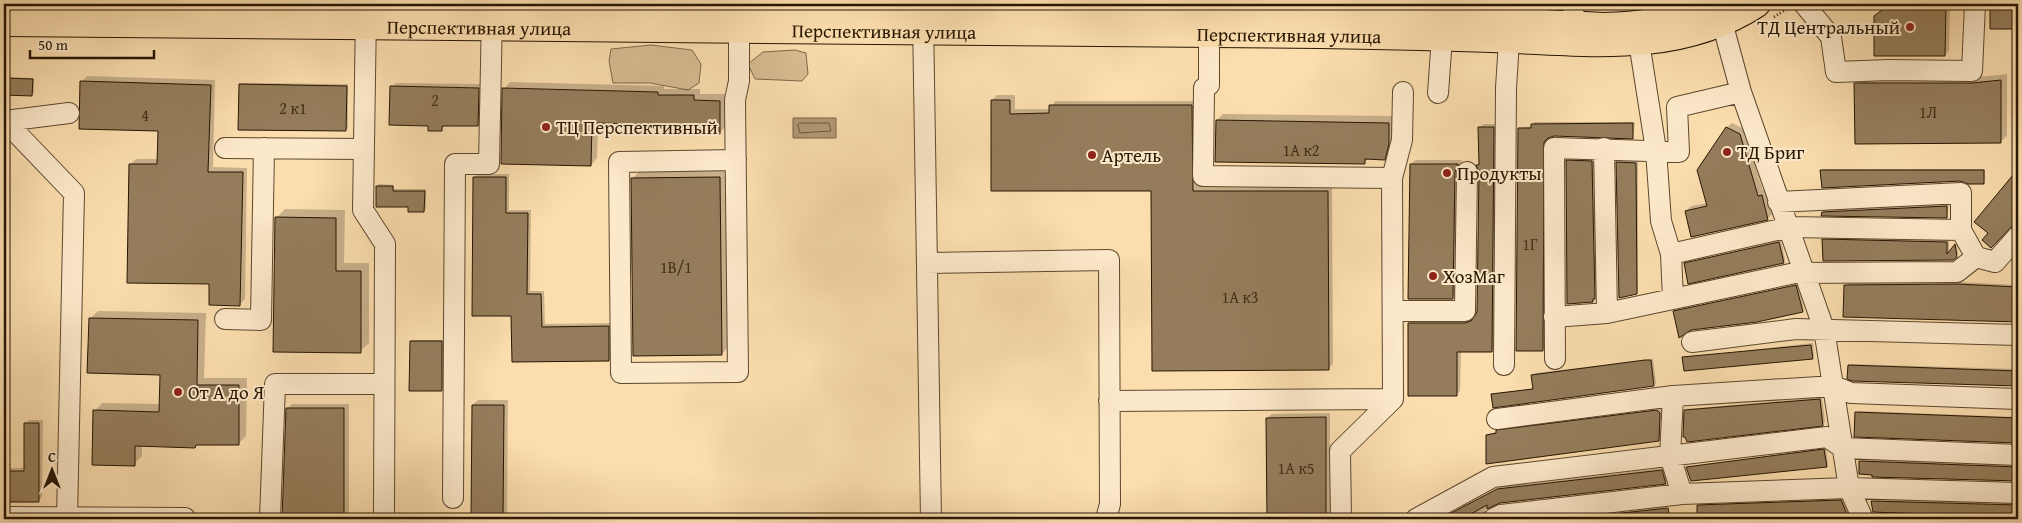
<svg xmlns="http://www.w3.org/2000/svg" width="2022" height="523" viewBox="0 0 2022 523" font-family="'Gentium Book Plus',serif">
<rect width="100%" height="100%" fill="#fbddae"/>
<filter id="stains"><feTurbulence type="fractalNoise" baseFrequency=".004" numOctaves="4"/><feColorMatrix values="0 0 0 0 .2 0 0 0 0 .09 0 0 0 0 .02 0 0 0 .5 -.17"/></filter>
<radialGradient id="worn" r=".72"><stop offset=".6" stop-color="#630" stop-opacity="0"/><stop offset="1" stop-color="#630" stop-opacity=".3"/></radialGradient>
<path fill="#d7bb91" stroke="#7f684a" d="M 651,45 L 692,50 L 701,64 L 699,83 L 688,90 L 650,83 L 613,83 L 609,61 L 611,49 Z
M 795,50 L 806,53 L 808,74 L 802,81 L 755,79 L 748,64 L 763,52 Z"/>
<path fill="#b39974" stroke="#7b6546" d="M 793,118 L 836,118 L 836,138 L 793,138 Z"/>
<path fill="#0003" d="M 1890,4 L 1950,4 L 1949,51 L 1945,55 L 1880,12 Z
M 1992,4 L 2018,4 L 2018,28 L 1991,28 Z
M 2007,74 L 2007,136 L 2000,142 L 1856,84 L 1862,77 L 1979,77 Z
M 87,76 L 215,80 L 213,167 L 247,168 L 245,299 L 240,304 L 210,283 L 131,164 L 136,159 L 159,159 L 159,130 L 81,82 Z
M 6,77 L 34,78 L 34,93 L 32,95 L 4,94 Z
M 510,82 L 664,86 L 664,89 L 700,89 L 700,94 L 727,94 L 726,126 L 720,132 L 650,123 L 598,122 L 597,158 L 591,165 L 504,89 Z
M 242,83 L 348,84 L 348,128 L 346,130 L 240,85 Z
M 396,83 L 483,84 L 482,121 L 477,125 L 446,124 L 441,130 L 430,124 L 391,87 Z
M 997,95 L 1015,95 L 1015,109 L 1050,109 L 1055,101 L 1196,101 L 1197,186 L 1332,186 L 1333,364 L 1328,369 L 1153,189 L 993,190 L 992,100 Z
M 1223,114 L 1395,116 L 1391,152 L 1384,158 L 1369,158 L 1364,163 L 1217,120 Z
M 1534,122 L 1635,122 L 1633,137 L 1554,135 L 1545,139 L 1544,348 L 1543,350 L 1519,128 L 1533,126 Z
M 1732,123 L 1744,129 L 1763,191 L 1767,190 L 1772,214 L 1767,219 L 1686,211 L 1691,206 L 1708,203 L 1727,127 Z
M 1484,124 L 1497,124 L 1496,347 L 1492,351 L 1461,351 L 1460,391 L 1456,395 L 1409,323 L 1413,320 L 1470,320 L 1477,315 L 1480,172 L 1477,165 L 1480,162 L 1480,127 Z
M 1569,159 L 1594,160 L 1596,296 L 1592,301 L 1567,161 Z
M 1415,160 L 1462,160 L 1459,166 L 1457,293 L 1453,298 L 1411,164 Z
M 1619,161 L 1638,161 L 1638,291 L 1636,293 L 1617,162 Z
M 729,169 L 730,345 L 722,354 L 632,179 L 641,170 Z
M 1823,169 L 1985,169 L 1985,181 L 1983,183 L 1822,171 Z
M 478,174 L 509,174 L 509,210 L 531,210 L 530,291 L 544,291 L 545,324 L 612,323 L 612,356 L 608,360 L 513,315 L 474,178 Z
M 379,184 L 394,185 L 394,189 L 426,189 L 426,209 L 424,211 L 409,206 L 377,186 Z
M 1949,204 L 1947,217 L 1823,212 L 1825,210 Z
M 285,209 L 345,210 L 344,263 L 369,263 L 369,343 L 360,351 L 276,218 Z
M 1825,238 L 1949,240 L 1949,254 L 1957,244 L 1958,254 L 1952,259 L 1824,240 Z
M 1781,240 L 1785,260 L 1783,262 L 1685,264 Z
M 1960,282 L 2018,285 L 2018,321 L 1845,316 L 1848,283 Z
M 1798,284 L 1804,309 L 1802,311 L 1675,311 Z
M 98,311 L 206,313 L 204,378 L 247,378 L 246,436 L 239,443 L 198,443 L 195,446 L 142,445 L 142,456 L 134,464 L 95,411 L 102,403 L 160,404 L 161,373 L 90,319 Z
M 413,340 L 443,340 L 443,388 L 441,390 L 411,342 Z
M 1813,343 L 1814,356 L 1812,358 L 1684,358 Z
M 1653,359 L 1656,383 L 1654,385 L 1492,395 L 1534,388 L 1533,375 L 1535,373 Z
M 1851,364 L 2018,369 L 2018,385 L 1852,379 L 1849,366 Z
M 1822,397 L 1825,422 L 1823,424 L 1685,411 L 1687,409 Z
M 478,400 L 508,400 L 507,519 L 458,519 L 462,515 L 472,515 L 473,405 Z
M 292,404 L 349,404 L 349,519 L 284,519 L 287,409 Z
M 1660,409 L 1662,410 L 1658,439 L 1487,435 L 1497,432 L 1499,429 Z
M 1858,411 L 2018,417 L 2018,442 L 1855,435 Z
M 1330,413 L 1330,519 L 1268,519 L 1267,418 L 1272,414 Z
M 29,420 L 43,420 L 42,497 L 38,501 L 4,501 L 4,468 L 25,468 L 25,424 Z
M 1826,448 L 1828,464 L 1826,466 L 1687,467 Z
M 1862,459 L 2018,465 L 2018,480 L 1873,476 L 1874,473 L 1860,473 Z
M 1664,468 L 1667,480 L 1666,482 L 1499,502 L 1485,510 L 1484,519 L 1442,519 L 1500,487 Z
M 1843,499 L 1850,519 L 1833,519 L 1831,514 L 1698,506 L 1700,504 Z
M 1874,499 L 2018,503 L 2018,517 L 1874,511 Z
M 1667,507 L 1668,518 L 1558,519 Z"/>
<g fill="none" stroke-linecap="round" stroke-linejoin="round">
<path stroke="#6d583b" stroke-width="1" d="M 800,123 L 829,123 L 831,131 L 800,133 L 798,125 Z"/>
</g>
<path fill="#957d5b" stroke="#271602" d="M 1890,4 L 1946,4 L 1945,56 L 1874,56 L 1874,16 Z
M 1990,4 L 2018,4 L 2018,29 L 1990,29 Z
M 4,78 L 33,79 L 32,96 L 4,95 Z
M 2001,80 L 2001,143 L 1855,144 L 1854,83 L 1972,83 Z
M 80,81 L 211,85 L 208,172 L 243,172 L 240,306 L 209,305 L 209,284 L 127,283 L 129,164 L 157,164 L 158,131 L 79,129 Z
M 239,84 L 347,86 L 346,131 L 238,130 Z
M 390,86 L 479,88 L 478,126 L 442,126 L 442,131 L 428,131 L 428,126 L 389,125 Z
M 502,88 L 658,92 L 658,95 L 694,95 L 694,100 L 720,101 L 720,134 L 683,133 L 683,129 L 649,128 L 649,124 L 592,123 L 591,166 L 501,164 Z
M 991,100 L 1010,100 L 1010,114 L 1049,113 L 1049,105 L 1192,105 L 1193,191 L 1328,191 L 1329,370 L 1152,371 L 1151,191 L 991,191 Z
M 1216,120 L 1389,123 L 1389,144 L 1385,160 L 1365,159 L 1365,164 L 1215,162 Z
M 1633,123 L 1633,139 L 1554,136 L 1548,138 L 1544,142 L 1543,351 L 1516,351 L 1518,128 L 1531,128 L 1531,124 Z
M 1478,127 L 1494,127 L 1492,352 L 1457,352 L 1457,396 L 1408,396 L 1408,323 L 1465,323 L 1471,321 L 1477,312 L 1479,172 L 1476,165 L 1479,165 Z
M 1726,127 L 1740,134 L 1758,196 L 1762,195 L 1768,220 L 1691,237 L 1685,211 L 1707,206 L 1697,170 Z
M 1566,160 L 1592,161 L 1595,299 L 1593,299 L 1593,302 L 1567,304 Z
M 1616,162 L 1636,163 L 1637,294 L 1619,298 Z
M 1410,164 L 1458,164 L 1455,172 L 1453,299 L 1408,299 Z
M 2018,169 L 2018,220 L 1991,248 L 1982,240 L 1988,233 L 1974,222 Z
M 1820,170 L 1984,170 L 1984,184 L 1968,184 L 1960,181 L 1822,188 Z
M 473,177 L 506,177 L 506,213 L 528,213 L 527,294 L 541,294 L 542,327 L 609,326 L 609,361 L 512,362 L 511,316 L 472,316 Z
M 720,177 L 722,355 L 633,356 L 631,178 Z
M 376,186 L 393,186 L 393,191 L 425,191 L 424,212 L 408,212 L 408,207 L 376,207 Z
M 1947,206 L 1947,218 L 1821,216 L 1822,212 Z
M 275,217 L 336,218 L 336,271 L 361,271 L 361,353 L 273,352 Z
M 1822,239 L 1947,242 L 1947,254 L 1955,244 L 1957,257 L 1953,260 L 1823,261 Z
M 1779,242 L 1784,263 L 1688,284 L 1684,263 Z
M 1957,284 L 2018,287 L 2018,322 L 1843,317 L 1844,285 Z
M 1796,285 L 1803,312 L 1757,322 L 1691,330 L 1679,338 L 1673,311 Z
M 89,318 L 198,320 L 197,385 L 239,385 L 239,445 L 196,445 L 195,448 L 135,446 L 135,466 L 92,465 L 93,410 L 159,412 L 160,375 L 87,373 Z
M 410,341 L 442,341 L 442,391 L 409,391 Z
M 1811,345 L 1813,359 L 1684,371 L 1682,357 Z
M 1645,360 L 1651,360 L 1654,386 L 1493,408 L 1491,394 L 1533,389 L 1531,375 Z
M 1848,365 L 2018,371 L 2018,386 L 1852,381 L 1847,379 Z
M 1820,399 L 1823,426 L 1687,442 L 1685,437 L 1683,437 L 1684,410 Z
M 472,405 L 504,405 L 503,519 L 471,519 Z
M 286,408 L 344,408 L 344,519 L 282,519 Z
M 1657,410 L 1660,413 L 1659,441 L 1486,464 L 1486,435 L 1496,433 L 1496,430 Z
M 1855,412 L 2018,418 L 2018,443 L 1854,437 Z
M 1326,417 L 1326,519 L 1267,519 L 1266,418 Z
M 24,423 L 39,423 L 39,502 L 4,502 L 4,471 L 24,471 Z
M 1824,449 L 1827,467 L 1691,481 L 1686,467 Z
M 1859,461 L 2018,467 L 2018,481 L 1872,477 L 1872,475 L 1859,474 Z
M 1662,470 L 1666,484 L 1500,503 L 1487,509 L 1487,505 L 1462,519 L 1440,519 L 1497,489 Z
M 1841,500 L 1849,519 L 1832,519 L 1830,515 L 1697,519 L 1697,505 Z
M 1871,501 L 2018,505 L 2018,518 L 1873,512 Z
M 1668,508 L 1670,519 L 1567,519 Z"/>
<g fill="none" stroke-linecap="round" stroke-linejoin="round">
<defs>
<path id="minor" d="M 1804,4 L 1831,37 L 1836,72 L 1888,70 L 1972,71 L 1975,4
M 366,13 L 363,210 L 385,244 L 384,519
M 731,17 L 739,30 L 739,81 L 735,100 L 738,372 L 621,373 L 619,162 L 736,160
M 923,18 L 931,519
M 1722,22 L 1741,92 L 1824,329 L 1849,488 L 1863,519
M 1209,34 L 1209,85 L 1204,88 L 1203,176 L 1392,178
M 1571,38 L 1574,4
M 1639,42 L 1656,150 L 1661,221 L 1671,254 L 1673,298
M 1438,93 L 1443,23
M 4,120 L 74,193 L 67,518
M 5,121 L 69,113
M 225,148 L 364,149
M 1604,148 L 1607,313
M 1778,202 L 1961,193 L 1961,230 L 1976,257 L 1995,262 L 2018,236
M 1671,254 L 1790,227 L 1961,230
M 927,263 L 1109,260 L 1110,504 L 1106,519
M 1393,311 L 1465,311 L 1467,172
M 1554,317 L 1607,313 L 1795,273 L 1957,272 L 1976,257
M 225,319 L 261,320 L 264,148
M 1692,342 L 1796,329 L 2018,335
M 1555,359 L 1554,148 L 1679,152 L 1677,107 L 1741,92
M 1504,365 L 1506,88 L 1510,25
M 1673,396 L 1670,456 L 1682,494
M 1109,401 L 1393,399
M 1497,419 L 1673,396 L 1834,386 L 1851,393 L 2018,399
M 453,498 L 455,164 L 489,164 L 492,14
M 4,517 L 185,518
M 270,519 L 275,384 L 384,384
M 1341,519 L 1340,451 L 1393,399 L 1392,178 L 1402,140 L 1403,92
M 1416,519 L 1493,477 L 1827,437 L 1843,448 L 2018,455
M 1493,519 L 1501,515 L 1682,494 L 1849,488 L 2018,493"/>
<g id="major">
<path d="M 4,4 C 336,8 669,11 1001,15 C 1202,17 1403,15 1604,26 C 1643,25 1682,20 1718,4"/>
<path id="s1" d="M 4,23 L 1320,35 C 1377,36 1434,37 1491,39 C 1581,42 1677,57 1757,4"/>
</g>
</defs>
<use href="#minor" stroke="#5c482d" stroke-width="22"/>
<use href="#major" stroke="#271602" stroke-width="28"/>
<path stroke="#271602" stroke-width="3" stroke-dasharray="1 2.5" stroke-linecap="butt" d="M 1774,17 L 1788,8"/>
<use href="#minor" stroke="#fce9ca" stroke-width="20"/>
<use href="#major" stroke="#fbddae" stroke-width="26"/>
</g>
<g fill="#8f2418" stroke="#fce9ca" stroke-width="2">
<circle cx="1910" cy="27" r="5"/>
<circle cx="546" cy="127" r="5"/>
<circle cx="1727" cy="152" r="5"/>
<circle cx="1092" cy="155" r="5"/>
<circle cx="1447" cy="173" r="5"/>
<circle cx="1433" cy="276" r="5"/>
<circle cx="178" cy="392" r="5"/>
</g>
<g text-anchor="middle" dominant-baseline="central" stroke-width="4" stroke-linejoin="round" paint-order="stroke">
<g font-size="16" fill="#423018">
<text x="435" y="100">2</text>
<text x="293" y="108">2 к1</text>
<text x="1928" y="112">1Л</text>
<text x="145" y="115">4</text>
<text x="1301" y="150">1А к2</text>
<text x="1530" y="244">1Г</text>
<text x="676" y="267">1В/1</text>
<text x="1240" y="297">1А к3</text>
<text x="1296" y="468">1А к5</text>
</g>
<g font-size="19" fill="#271602" stroke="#fce9ca" text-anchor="start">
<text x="1900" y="27" text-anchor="end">ТД Центральный</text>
<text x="556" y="127">ТЦ Перспективный</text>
<text x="1737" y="152">ТД Бриг</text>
<text x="1102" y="155">Артель</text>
<text x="1457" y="173">Продукты</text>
<text x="1443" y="276">ХозМаг</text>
<text x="188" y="392">От А до Я</text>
</g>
<g font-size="19" fill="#271602" stroke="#fce9ca">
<text stroke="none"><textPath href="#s1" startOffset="475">Перспективная улица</textPath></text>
<text stroke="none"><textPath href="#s1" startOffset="880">Перспективная улица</textPath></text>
<text stroke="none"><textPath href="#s1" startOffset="1285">Перспективная улица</textPath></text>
</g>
</g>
<rect width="2022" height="523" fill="none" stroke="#fbddae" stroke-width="20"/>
<rect x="5" y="5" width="2012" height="513" fill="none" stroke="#271602" stroke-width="2.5"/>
<rect x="10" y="10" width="2002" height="503" fill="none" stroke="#271602"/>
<g transform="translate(52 470)" stroke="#fce9ca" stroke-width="4" paint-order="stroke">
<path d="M0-4L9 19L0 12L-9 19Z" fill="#271602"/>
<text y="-8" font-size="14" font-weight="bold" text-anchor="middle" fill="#271602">С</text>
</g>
<path d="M30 50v8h124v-8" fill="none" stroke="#271602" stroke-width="2.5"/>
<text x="38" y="50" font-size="15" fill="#271602" stroke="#fce9ca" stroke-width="4" paint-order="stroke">50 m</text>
<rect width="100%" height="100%" filter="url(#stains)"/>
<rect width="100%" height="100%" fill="url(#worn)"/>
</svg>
